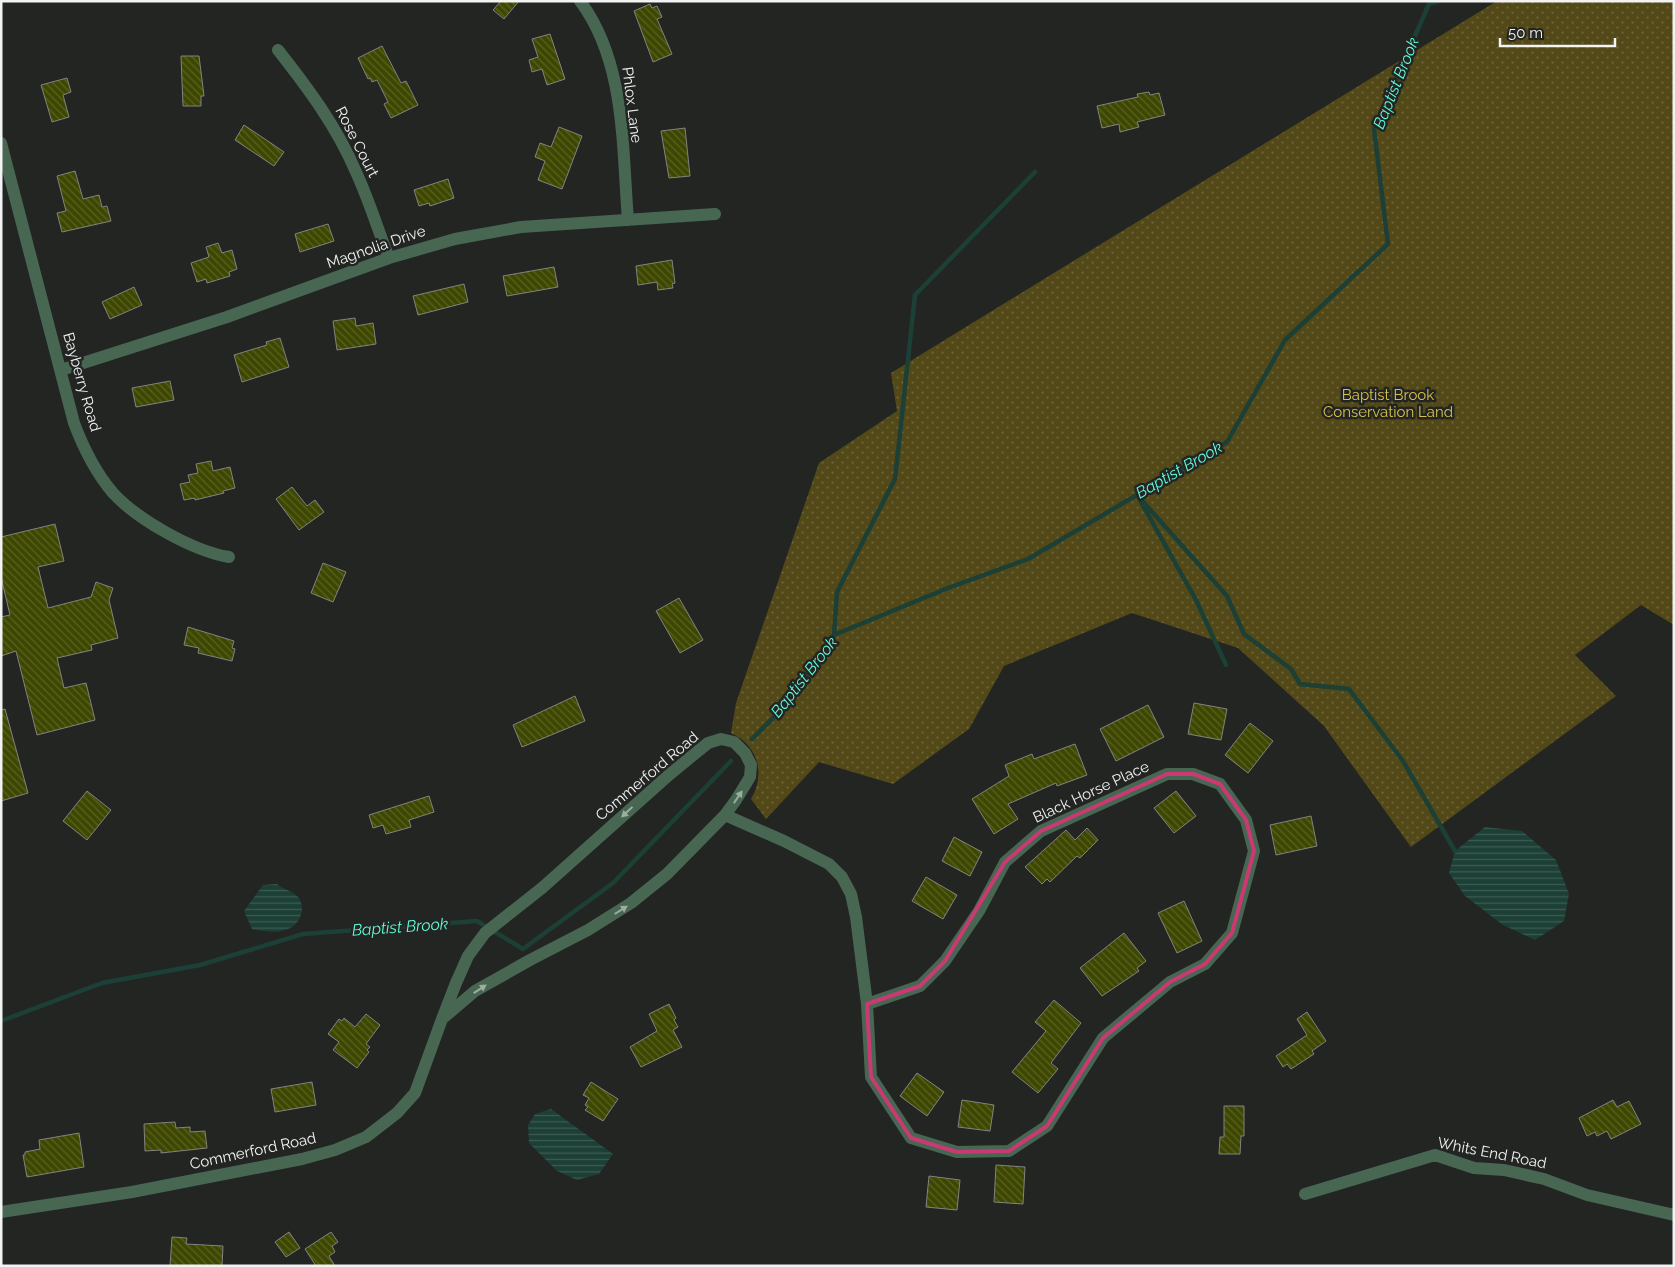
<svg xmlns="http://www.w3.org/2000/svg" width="1675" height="1267" viewBox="0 0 1675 1267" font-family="Raleway,sans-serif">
<defs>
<pattern id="park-dots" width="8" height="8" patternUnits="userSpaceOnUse" patternTransform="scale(1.25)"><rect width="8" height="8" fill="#534918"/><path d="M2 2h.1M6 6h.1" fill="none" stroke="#6c643a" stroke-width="1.8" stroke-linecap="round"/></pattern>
<pattern id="water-rules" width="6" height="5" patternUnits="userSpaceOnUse" patternTransform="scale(1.25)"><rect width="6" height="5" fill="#1c3f36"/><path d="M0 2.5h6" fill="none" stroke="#3d5b54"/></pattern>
<pattern id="building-back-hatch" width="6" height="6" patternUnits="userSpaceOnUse" patternTransform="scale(1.25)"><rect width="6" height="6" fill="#3e4700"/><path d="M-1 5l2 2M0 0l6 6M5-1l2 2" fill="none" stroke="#5a6226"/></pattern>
</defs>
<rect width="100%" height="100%" fill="#232523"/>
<path fill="url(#park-dots)" d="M 1497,1 L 1674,1 L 1674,625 L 1641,605 L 1575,655 L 1616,696 L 1411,847 L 1324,726 L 1238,648 L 1132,613 L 1004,666 L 969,729 L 893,784 L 819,762 L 766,819 L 751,799 C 766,774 758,745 731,733 L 736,703 L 819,463 L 897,411 L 891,373 Z"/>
<path fill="url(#water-rules)" d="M 1485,827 L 1522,831 L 1556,860 L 1569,894 L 1564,921 L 1535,940 L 1503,925 L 1465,896 L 1449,873 L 1455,851 Z
M 277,884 C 283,889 292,891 297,896 C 301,899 302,906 302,910 C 298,936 271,933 252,929 L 244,911 L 263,885 Z
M 551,1109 L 613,1154 L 599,1174 L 577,1180 L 557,1171 L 529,1143 L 528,1125 L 535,1114 Z"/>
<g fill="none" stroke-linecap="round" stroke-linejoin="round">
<path stroke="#1c3f36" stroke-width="4.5" d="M 1137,495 L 1227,596 L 1244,634 L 1291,669 L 1300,684 L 1349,689 L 1403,761 L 1455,851
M 1141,502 L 1196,600 L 1226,665
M 834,635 L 837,592 L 895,479 L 915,295 L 1035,172
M 752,739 L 785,706 L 834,635 L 948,588 L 1028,559 L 1227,442 L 1285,340 L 1388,244 L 1374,129 L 1429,4 L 1439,1
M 1,1021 L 102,983 L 200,965 L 303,934 L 477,921 L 523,949 L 613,883 L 731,761"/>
</g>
<path fill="url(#building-back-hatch)" stroke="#838381" d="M 501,1 L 519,1 L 504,19 L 493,10 Z
M 650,4 L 652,8 L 657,6 L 662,17 L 657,19 L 672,54 L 653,62 L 634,11 Z
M 550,34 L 565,79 L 547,85 L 542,69 L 532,72 L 529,60 L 538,57 L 532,39 Z
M 382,46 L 401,83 L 406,81 L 418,105 L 391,118 L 384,104 L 388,102 L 377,80 L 372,82 L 370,78 L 368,79 L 358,58 Z
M 181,56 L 199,56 L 204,96 L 201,96 L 201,106 L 183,106 Z
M 67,78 L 71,92 L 63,95 L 69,117 L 52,122 L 41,85 Z
M 1149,92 L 1150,95 L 1159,93 L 1165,115 L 1137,122 L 1139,127 L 1120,132 L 1119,124 L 1102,128 L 1097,106 L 1138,97 L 1137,94 Z
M 244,125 L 284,152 L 274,166 L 235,140 Z
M 559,127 L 582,136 L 562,189 L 538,180 L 545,161 L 535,157 L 540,143 L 551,147 Z
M 685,128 L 690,176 L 669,178 L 661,131 Z
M 75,171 L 83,199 L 99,195 L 102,207 L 107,206 L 111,221 L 62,232 L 57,213 L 66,211 L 57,176 Z
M 448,179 L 454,198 L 430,206 L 429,203 L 419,206 L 414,190 Z
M 328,224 L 334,241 L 300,252 L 295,234 Z
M 218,243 L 222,253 L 232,250 L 237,269 L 229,272 L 230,276 L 207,283 L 206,279 L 197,282 L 191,263 L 209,257 L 206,247 Z
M 672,260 L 675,283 L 672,284 L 673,288 L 658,290 L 657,282 L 638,285 L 636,266 Z
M 554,267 L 558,287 L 507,296 L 503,276 Z
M 464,284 L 468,302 L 418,315 L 413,296 Z
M 134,287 L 142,305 L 110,319 L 102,302 Z
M 355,318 L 356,326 L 373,323 L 376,344 L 337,350 L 333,321 Z
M 280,338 L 289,367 L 242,382 L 234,355 L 267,345 L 266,342 Z
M 170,381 L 174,400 L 136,407 L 132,388 Z
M 211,461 L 213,471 L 230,467 L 235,488 L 223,491 L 224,493 L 195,500 L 195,498 L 184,500 L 180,484 L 190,482 L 188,475 L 198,473 L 196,464 Z
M 292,487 L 307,506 L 315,500 L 324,512 L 299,530 L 276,499 Z
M 55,524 L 64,561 L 38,567 L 48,608 L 91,597 L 96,582 L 113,588 L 109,600 L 118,638 L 91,645 L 92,650 L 57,658 L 64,688 L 86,683 L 95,720 L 37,735 L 16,651 L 1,656 L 1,617 L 10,615 L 1,577 L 1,537 Z
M 323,563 L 346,572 L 333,602 L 311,593 Z
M 679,598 L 703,640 L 680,653 L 656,611 Z
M 188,627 L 234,641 L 232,648 L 235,649 L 232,661 L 198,653 L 199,648 L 184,645 Z
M 575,696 L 585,721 L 522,747 L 513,725 Z
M 1194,703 L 1227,709 L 1221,740 L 1188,734 Z
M 1148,705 L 1164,737 L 1116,761 L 1100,729 Z
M 5,709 L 28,793 L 1,801 L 1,710 Z
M 1250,723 L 1273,741 L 1248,773 L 1225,755 Z
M 1075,744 L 1087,775 L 1057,786 L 1056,783 L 1008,804 L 1018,819 L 994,834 L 972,799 L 1009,776 L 1005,765 L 1032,754 L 1034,759 Z
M 87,791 L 111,810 L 87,840 L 63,821 Z
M 1176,791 L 1196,816 L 1174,833 L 1154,808 Z
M 429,796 L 434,812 L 409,820 L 411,827 L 386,834 L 383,825 L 373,828 L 369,815 Z
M 1311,816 L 1317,846 L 1276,855 L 1270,825 Z
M 1087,828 L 1098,840 L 1080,858 L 1077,856 L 1050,882 L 1047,879 L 1042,884 L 1025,867 L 1066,830 L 1075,840 Z
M 954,837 L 982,852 L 970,876 L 942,861 Z
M 926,877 L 957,895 L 943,919 L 912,901 Z
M 1184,901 L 1202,941 L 1177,953 L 1158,913 Z
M 1124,933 L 1146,961 L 1137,968 L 1139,971 L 1102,996 L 1080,968 Z
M 1054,1000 L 1081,1023 L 1051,1063 L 1058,1069 L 1038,1093 L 1012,1072 L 1046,1031 L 1035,1022 Z
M 669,1004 L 676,1018 L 674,1020 L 678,1027 L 673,1030 L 682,1047 L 641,1067 L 630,1047 L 657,1031 L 649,1014 Z
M 1307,1012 L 1326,1041 L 1312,1051 L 1314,1054 L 1291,1069 L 1287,1064 L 1283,1067 L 1276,1056 L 1307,1035 L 1297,1019 Z
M 366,1014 L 380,1025 L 366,1044 L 370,1047 L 367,1050 L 369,1052 L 357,1068 L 333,1050 L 339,1042 L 328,1034 L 339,1019 L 342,1021 L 344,1018 L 355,1027 Z
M 917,1073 L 944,1092 L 927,1116 L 900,1096 Z
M 312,1082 L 316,1105 L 275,1112 L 271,1089 Z
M 591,1082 L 618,1099 L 603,1121 L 585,1110 L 588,1107 L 585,1105 L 589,1098 L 583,1095 Z
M 962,1100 L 994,1105 L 990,1131 L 958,1127 Z
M 1613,1100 L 1617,1107 L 1629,1101 L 1641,1124 L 1611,1139 L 1607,1131 L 1597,1136 L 1595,1132 L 1587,1136 L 1579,1118 Z
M 1224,1106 L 1244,1106 L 1244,1136 L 1241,1136 L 1240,1154 L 1219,1154 L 1220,1137 L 1224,1137 Z
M 175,1122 L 176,1128 L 190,1127 L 190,1132 L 205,1131 L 207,1148 L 161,1153 L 161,1150 L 145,1151 L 144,1124 Z
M 79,1133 L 84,1167 L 27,1177 L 23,1155 L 25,1155 L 25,1152 L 40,1149 L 39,1140 Z
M 996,1165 L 1025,1167 L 1023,1204 L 994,1202 Z
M 929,1176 L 960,1180 L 957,1210 L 926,1207 Z
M 289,1232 L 300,1248 L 286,1257 L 275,1242 Z
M 331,1232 L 338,1242 L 332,1246 L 335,1252 L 329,1256 L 335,1266 L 316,1266 L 305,1249 Z
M 172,1237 L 187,1238 L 186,1244 L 223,1246 L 222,1266 L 170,1266 Z"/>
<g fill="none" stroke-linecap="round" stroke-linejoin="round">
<path stroke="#486753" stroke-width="12" d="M 580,1 C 626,62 622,148 628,220
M 278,50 C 308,88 337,127 356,172 C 369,200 378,230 389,258
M 1,143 L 74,423 C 83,447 96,473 113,493 C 138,520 193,551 229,557
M 61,370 L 227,317 L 389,258 L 455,239 L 521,227 L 715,214
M 725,815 L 784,841 L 829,864 L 842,877 L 851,894 L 856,917 L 867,1004 L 871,1077 L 911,1138 L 957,1152 L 1009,1151 L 1047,1126 L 1103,1038 L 1170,982 L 1205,964 L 1232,933 L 1254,851 L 1246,820 L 1220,784 L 1193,774 L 1167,774 L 1041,831 L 1005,862 L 979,911 L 945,961 L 920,986 L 867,1004
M 1305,1194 L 1435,1155 L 1474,1168 L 1504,1170 L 1544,1179 L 1587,1195 L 1674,1215
M 1,1212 L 132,1192 L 302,1159 L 335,1150 L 366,1137 L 397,1113 L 415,1093 L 442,1019 L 456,983 L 468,956 L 485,933 L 542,888 L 670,774 L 708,743 L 721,739 L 734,742 L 745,753 L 751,765 L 750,777 L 736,800 L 725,815 L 667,874 L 631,903 L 588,930 L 530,960 L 475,991 L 442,1019"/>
</g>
<defs><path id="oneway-solid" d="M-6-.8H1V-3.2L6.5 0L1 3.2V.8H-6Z" transform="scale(1.25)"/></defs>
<g fill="#9dada2">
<use href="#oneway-solid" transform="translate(738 797) rotate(-56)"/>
<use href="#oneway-solid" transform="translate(627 812) rotate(137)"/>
<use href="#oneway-solid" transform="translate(621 910) rotate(-32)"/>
<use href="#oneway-solid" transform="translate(480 989) rotate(-33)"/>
</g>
<path fill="none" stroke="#c93972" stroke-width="4" stroke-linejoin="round" d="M 1167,774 L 1193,774 L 1220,784 L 1246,820 L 1254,851 L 1232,933 L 1205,964 L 1170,982 L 1103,1038 L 1047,1126 L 1009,1151 L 957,1152 L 911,1138 L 871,1077 L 867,1004 L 920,986 L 945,961 L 1005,862 L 1041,831 Z"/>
<g text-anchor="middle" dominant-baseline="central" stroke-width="5" stroke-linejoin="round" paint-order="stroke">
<g font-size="15" fill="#f2f3f2" stroke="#232523">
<text transform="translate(632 105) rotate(83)">Phlox Lane</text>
<text transform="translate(357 142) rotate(63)">Rose Court</text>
<text transform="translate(376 247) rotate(-19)">Magnolia Drive</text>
<text transform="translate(82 382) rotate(74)">Bayberry Road</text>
<text transform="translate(647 776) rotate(-40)">Commerford Road</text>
<text transform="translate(1091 792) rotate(-25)">Black Horse Place</text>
<text transform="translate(253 1151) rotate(-12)">Commerford Road</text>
<text transform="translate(1492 1153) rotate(11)">Whits End Road</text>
</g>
<g font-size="15" fill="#d8c04a" stroke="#232523">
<text x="1388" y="395">Baptist Brook<tspan x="1388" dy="17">Conservation Land</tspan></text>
</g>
<g font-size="16" font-style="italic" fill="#62fbd9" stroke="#232523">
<text transform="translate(1396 83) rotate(-68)">Baptist Brook</text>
<text transform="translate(1179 470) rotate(-30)">Baptist Brook</text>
<text transform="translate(804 677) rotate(-52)">Baptist Brook</text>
<text transform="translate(400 927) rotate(-4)">Baptist Brook</text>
</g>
</g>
<rect width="1675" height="1267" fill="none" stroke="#f2f3f2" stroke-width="5"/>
<path d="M1500 38v8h115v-8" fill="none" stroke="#f2f3f2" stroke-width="2.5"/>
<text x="1508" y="38" font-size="15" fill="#f2f3f2" stroke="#232523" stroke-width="4" paint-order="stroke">50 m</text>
</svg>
